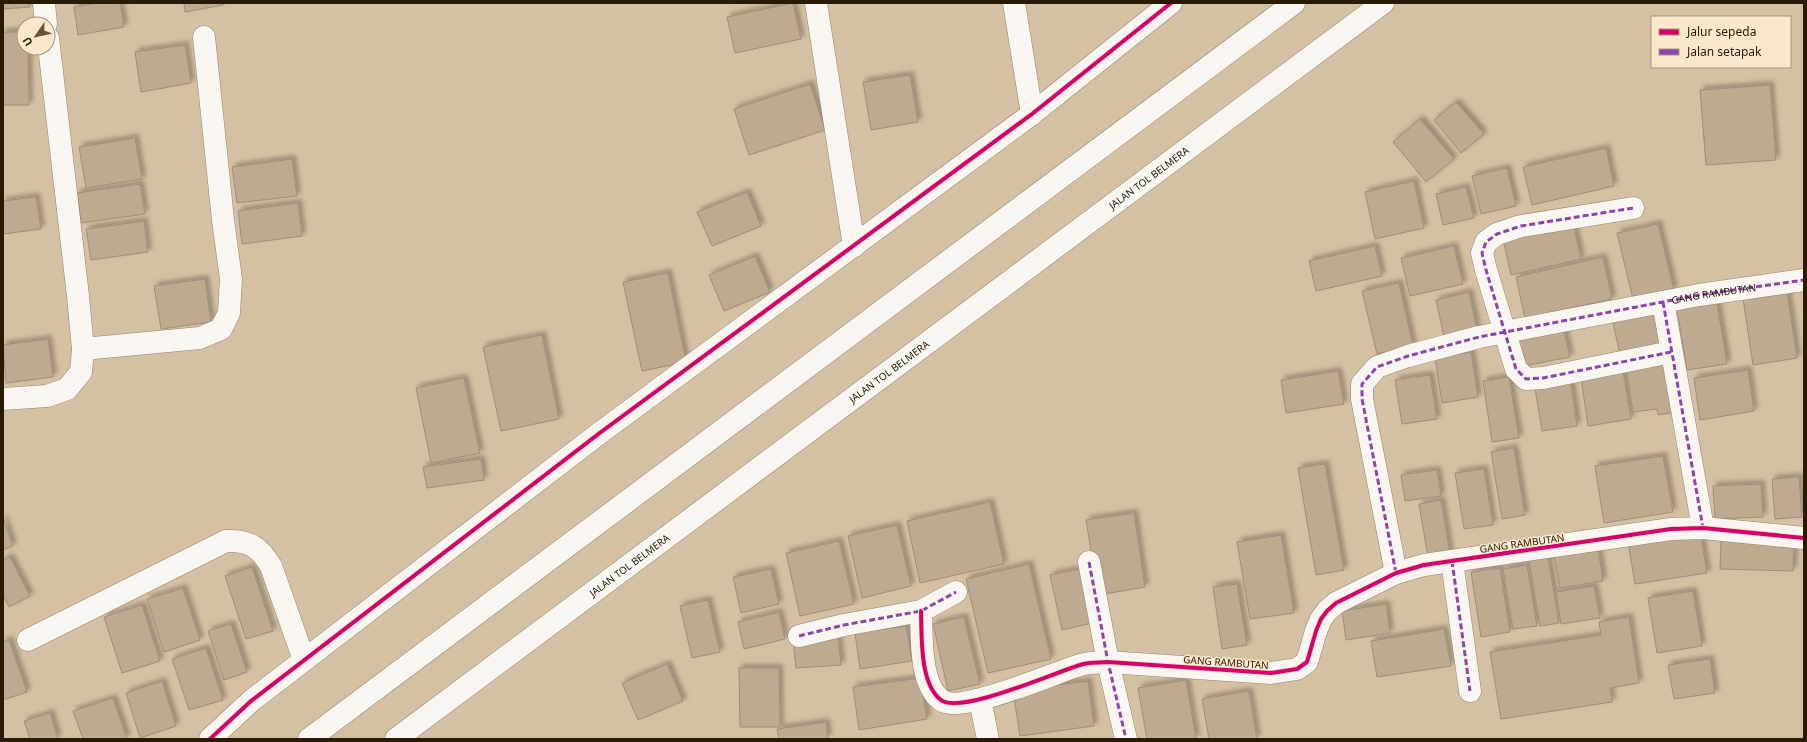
<svg xmlns="http://www.w3.org/2000/svg" width="1807" height="742" viewBox="0 0 1807 742" font-family="'Noto Sans',sans-serif">
<defs>
<filter id="shadow"><feDropShadow dx="3.5" dy="-3.5" stdDeviation="2" flood-color="#0004"/></filter>
</defs>
<rect width="100%" height="100%" fill="#d4c0a2"/>
<path fill="#bea991" stroke="#a08e79" filter="url(#shadow)" d="M 3,3 L 29,3 L 30,7 L 3,9 Z
M 97,3 L 120,3 L 124,27 L 78,35 L 74,7 Z
M 184,3 L 222,3 L 223,5 L 185,12 Z
M 793,3 L 801,39 L 735,53 L 727,17 Z
M 3,32 L 24,32 L 24,48 L 28,48 L 29,105 L 3,105 Z
M 185,45 L 191,83 L 141,92 L 135,52 Z
M 910,75 L 918,122 L 871,130 L 863,82 Z
M 810,84 L 825,130 L 749,155 L 734,109 Z
M 1770,85 L 1776,160 L 1706,165 L 1700,90 Z
M 1456,102 L 1484,134 L 1461,153 L 1434,120 Z
M 1420,119 L 1454,159 L 1426,182 L 1393,142 Z
M 135,138 L 142,179 L 86,188 L 79,147 Z
M 1606,148 L 1614,186 L 1532,205 L 1523,167 Z
M 292,159 L 297,196 L 237,203 L 232,167 Z
M 1507,168 L 1516,206 L 1481,214 L 1472,176 Z
M 1414,181 L 1424,228 L 1375,239 L 1365,192 Z
M 140,184 L 145,214 L 81,223 L 77,193 Z
M 1466,187 L 1474,218 L 1443,225 L 1436,194 Z
M 747,192 L 761,226 L 712,246 L 697,212 Z
M 36,197 L 41,229 L 3,234 L 3,201 Z
M 298,203 L 302,236 L 242,244 L 238,211 Z
M 1572,219 L 1581,259 L 1511,275 L 1502,234 Z
M 144,221 L 148,252 L 91,260 L 86,229 Z
M 1658,224 L 1674,290 L 1633,299 L 1617,233 Z
M 1375,246 L 1382,276 L 1316,291 L 1309,261 Z
M 1454,246 L 1463,284 L 1410,296 L 1401,258 Z
M 755,256 L 770,292 L 724,311 L 709,275 Z
M 1603,257 L 1612,299 L 1525,318 L 1516,277 Z
M 668,273 L 686,362 L 642,371 L 623,282 Z
M 205,279 L 211,322 L 161,329 L 154,286 Z
M 1399,283 L 1413,346 L 1377,354 L 1362,291 Z
M 1469,292 L 1477,330 L 1444,337 L 1436,300 Z
M 1787,292 L 1797,358 L 1753,365 L 1743,299 Z
M 1716,297 L 1727,364 L 1687,370 L 1676,303 Z
M 1658,309 L 1666,346 L 1620,355 L 1612,318 Z
M 1562,322 L 1570,357 L 1524,366 L 1517,332 Z
M 542,335 L 559,419 L 501,431 L 483,347 Z
M 48,339 L 53,377 L 6,383 L 3,345 Z
M 1471,352 L 1478,397 L 1442,403 L 1435,358 Z
M 1670,361 L 1677,412 L 1658,415 L 1657,409 L 1633,412 L 1626,367 Z
M 1748,370 L 1754,411 L 1700,420 L 1694,378 Z
M 1338,371 L 1344,404 L 1286,413 L 1281,380 Z
M 1623,371 L 1631,419 L 1588,426 L 1581,378 Z
M 1430,375 L 1437,419 L 1402,424 L 1395,380 Z
M 1570,376 L 1577,426 L 1542,431 L 1534,382 Z
M 1509,377 L 1519,438 L 1492,442 L 1483,381 Z
M 464,378 L 480,453 L 431,463 L 416,388 Z
M 1514,448 L 1525,515 L 1502,519 L 1491,452 Z
M 1663,456 L 1673,512 L 1604,523 L 1595,466 Z
M 481,459 L 484,480 L 427,488 L 423,467 Z
M 1325,464 L 1344,570 L 1316,575 L 1298,468 Z
M 1484,469 L 1493,525 L 1464,529 L 1455,473 Z
M 1437,470 L 1441,496 L 1405,501 L 1401,475 Z
M 1799,477 L 1802,517 L 1775,519 L 1772,479 Z
M 1761,484 L 1763,517 L 1715,519 L 1713,486 Z
M 1441,500 L 1450,554 L 1428,557 L 1419,504 Z
M 990,502 L 1004,564 L 920,583 L 907,521 Z
M 1134,513 L 1145,587 L 1098,595 L 1086,520 Z
M 3,517 L 13,546 L 3,550 Z
M 897,525 L 911,586 L 862,598 L 848,536 Z
M 1700,531 L 1707,573 L 1635,584 L 1628,542 Z
M 1281,535 L 1294,613 L 1250,619 L 1237,542 Z
M 1721,539 L 1794,541 L 1793,571 L 1720,569 Z
M 839,541 L 854,604 L 800,616 L 786,553 Z
M 1598,548 L 1603,581 L 1560,588 L 1554,555 Z
M 1547,552 L 1559,623 L 1540,626 L 1528,554 Z
M 10,557 L 30,596 L 9,607 L 3,595 L 3,560 Z
M 1029,564 L 1051,659 L 988,673 L 966,579 Z
M 1527,565 L 1537,626 L 1513,629 L 1503,569 Z
M 252,567 L 273,631 L 246,639 L 225,576 Z
M 1083,568 L 1096,622 L 1062,630 L 1050,575 Z
M 1500,568 L 1510,632 L 1481,637 L 1471,572 Z
M 771,569 L 779,604 L 741,613 L 733,577 Z
M 1237,584 L 1247,645 L 1222,649 L 1213,587 Z
M 1594,586 L 1600,618 L 1561,624 L 1556,592 Z
M 183,588 L 200,640 L 164,652 L 147,599 Z
M 1693,591 L 1702,646 L 1657,653 L 1648,598 Z
M 708,600 L 720,652 L 692,658 L 680,606 Z
M 1386,604 L 1390,633 L 1346,640 L 1342,611 Z
M 142,605 L 160,661 L 122,673 L 104,617 Z
M 779,612 L 785,639 L 744,649 L 738,622 Z
M 964,617 L 980,684 L 948,691 L 933,624 Z
M 1629,617 L 1639,683 L 1610,688 L 1612,702 L 1501,719 L 1490,652 L 1601,635 L 1599,622 Z
M 231,624 L 247,672 L 224,680 L 208,631 Z
M 906,626 L 912,661 L 860,669 L 855,633 Z
M 1444,629 L 1451,666 L 1377,677 L 1371,641 Z
M 838,636 L 841,665 L 796,668 L 793,640 Z
M 9,640 L 27,692 L 3,700 L 3,642 Z
M 206,648 L 223,700 L 189,710 L 172,659 Z
M 1710,659 L 1715,693 L 1674,699 L 1668,665 Z
M 667,664 L 683,701 L 638,720 L 622,683 Z
M 739,668 L 779,668 L 780,727 L 740,727 Z
M 920,678 L 927,719 L 859,730 L 853,687 Z
M 1186,680 L 1196,739 L 1147,739 L 1138,688 Z
M 162,681 L 176,726 L 140,738 L 126,693 Z
M 1088,681 L 1094,726 L 1020,736 L 1013,691 Z
M 1249,691 L 1257,739 L 1209,739 L 1202,699 Z
M 113,698 L 127,739 L 83,739 L 73,711 Z
M 50,713 L 58,739 L 30,739 L 24,721 Z
M 826,722 L 828,739 L 779,739 L 777,729 Z"/>
<g fill="none" stroke-linecap="round" stroke-linejoin="round">
<defs>
<g id="minor">
<path d="M 44,3 L 46,24"/>
<path d="M 816,3 L 854,246"/>
<path d="M 1014,3 L 1032,114"/>
<path d="M 1633,208 L 1521,226 L 1497,234 L 1486,242 L 1482,253 L 1486,270 L 1516,369 L 1526,379 L 1543,378 L 1671,352"/>
<path d="M 1663,302 L 1703,528"/>
<path d="M 83,349 L 200,338 L 221,329 L 229,313 L 231,279 L 223,220 L 204,37"/>
<path d="M 3,399 L 47,396 L 67,389 L 81,372 L 83,349 L 78,296 L 48,38"/>
<path d="M 1452,561 L 1470,691"/>
<path d="M 1089,562 L 1108,662 L 1126,739"/>
<path id="s1" d="M 1396,573 L 1362,399 L 1362,384 L 1377,367 L 1408,356 L 1479,337 L 1699,295 L 1804,280"/>
<path d="M 921,611 C 922,635 919,683 941,700 C 960,715 1056,672 1080,665 C 1089,662 1099,663 1108,662 L 1271,673 L 1297,669 L 1307,662 L 1316,631 L 1321,619 L 1327,611 L 1336,603 L 1396,573 L 1424,565 L 1671,529 L 1703,528 L 1804,538"/>
<path d="M 799,636 L 844,625 L 921,611 L 956,592"/>
<path d="M 28,640 L 226,541 C 250,540 259,547 271,566 L 304,660"/>
<path d="M 980,700 L 988,739"/>
<path d="M 210,739 L 251,701 L 601,432 L 1032,114 L 1171,3"/>
</g>
<g id="motorway">
<path d="M 309,739 L 1294,3"/>
<path id="s2" d="M 396,739 L 1383,3"/>
</g>
</defs>
<use href="#minor" stroke="#94856e" stroke-width="23"/>
<use href="#motorway" stroke="#94856e" stroke-width="23"/>
<use href="#minor" stroke="#f9f6f1" stroke-width="22"/>
<use href="#motorway" stroke="#f9f6f1" stroke-width="22"/>
<path stroke="#8e44ad" stroke-width="3" stroke-dasharray="6 3" stroke-linecap="butt" d="M 1633,208 L 1521,226 L 1497,234 L 1486,242 L 1482,253 L 1486,270 L 1516,369 L 1526,379 L 1543,378 L 1671,352
M 1663,302 L 1703,528
M 1452,561 L 1470,691
M 1089,562 L 1108,662 L 1126,739
M 1396,573 L 1362,399 L 1362,384 L 1377,367 L 1408,356 L 1479,337 L 1699,295 L 1804,280
M 799,636 L 844,625 L 921,611 L 956,592"/>
<defs>
<path id="cycleway" d="M 921,611 C 922,635 919,683 941,700 C 960,715 1056,672 1080,665 C 1089,662 1099,663 1108,662 L 1271,673 L 1297,669 L 1307,662 L 1316,631 L 1321,619 L 1327,611 L 1336,603 L 1396,573 L 1424,565 L 1671,529 L 1703,528 L 1804,538
M 210,739 L 251,701 L 601,432 L 1032,114 L 1171,3"/>
</defs>
<use href="#cycleway" stroke="#fae7cd" stroke-width="6"/>
<use href="#cycleway" stroke="#d6006c" stroke-width="4"/>
</g>
<g text-anchor="middle" dominant-baseline="central" stroke-width="3" stroke-linejoin="round" paint-order="stroke">
<g font-size="10" fill="#281a05" stroke="#fae7cd">
<text stroke="none"><textPath href="#s2" startOffset="939">JALAN TOL BELMERA</textPath></text>
<text stroke="none"><textPath href="#s1" startOffset="560">GANG RAMBUTAN</textPath></text>
<text stroke="none"><textPath href="#s2" startOffset="615">JALAN TOL BELMERA</textPath></text>
<text transform="translate(1522 543) rotate(-8)">GANG RAMBUTAN</text>
<text stroke="none"><textPath href="#s2" startOffset="291">JALAN TOL BELMERA</textPath></text>
<text transform="translate(1226 662) rotate(4)">GANG RAMBUTAN</text>
</g>
</g>
<rect width="1807" height="742" fill="none" stroke="#281a05" stroke-width="8"/>
<rect x="1651" y="16" width="140" height="52" fill="#fae7cd" stroke="#a6957d"/>
<rect x="1659" y="29" width="20" height="6" fill="#d6006c" stroke="#a6957d"/>
<text x="1687" y="36" font-size="12" fill="#281a05">Jalur sepeda</text>
<rect x="1659" y="49" width="20" height="6" fill="#8e44ad" stroke="#a6957d"/>
<text x="1687" y="56" font-size="12" fill="#281a05">Jalan setapak</text>
<g transform="translate(36 36) rotate(236)"><circle r="19" fill="#fae7cd" stroke="#a6957d"/>
<path d="M0-3L7 15L0 10L-7 15Z" fill="#64543c"/>
<text y="-6" font-size="11" font-weight="bold" text-anchor="middle" fill="#281a05">U</text>
</g>
</svg>
